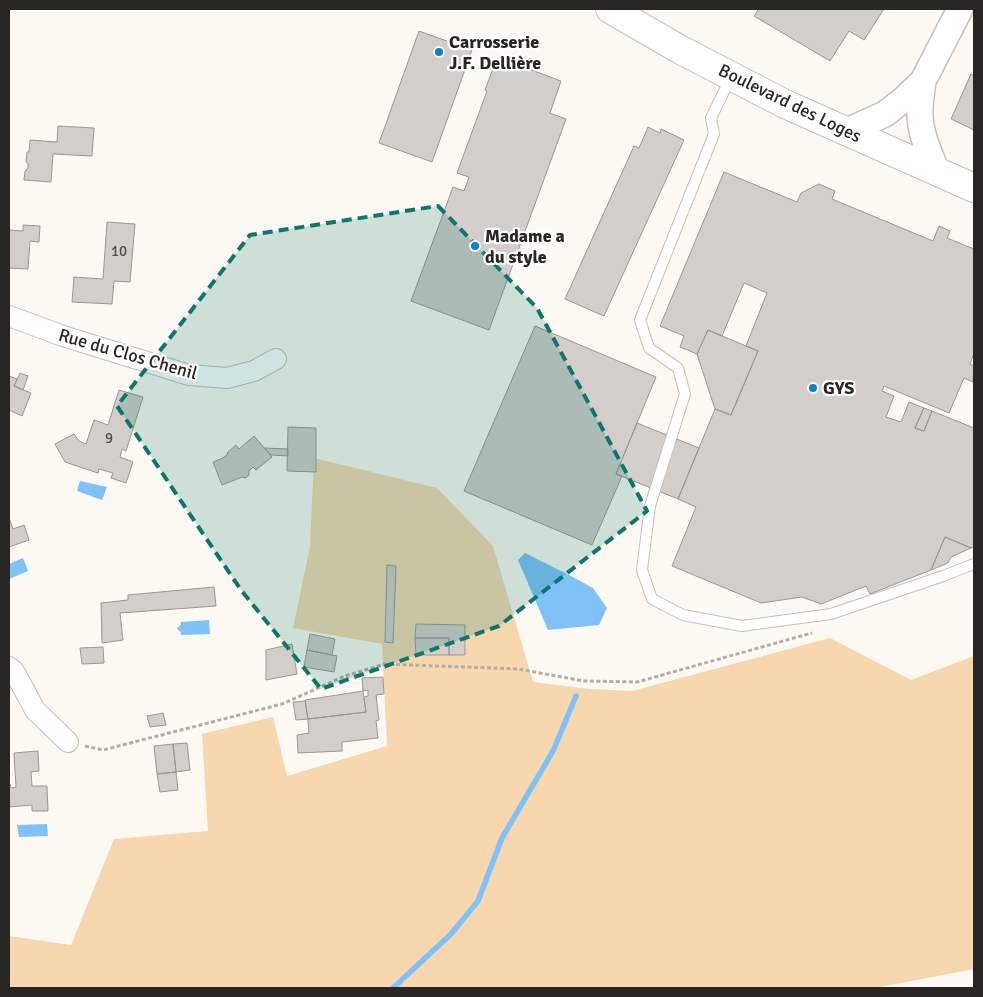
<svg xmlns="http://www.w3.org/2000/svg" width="983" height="997" viewBox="0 0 983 997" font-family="Signika,sans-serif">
<rect width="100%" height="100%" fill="#fef9f3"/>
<path fill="#f8d7ae" d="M 314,458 L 437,488 L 493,546 L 533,682 L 590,689 L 632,691 L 830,638 L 911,680 L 974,656 L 974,969 L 875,988 L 9,988 L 9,936 L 71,945 L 114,839 L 208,831 L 202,734 L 273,717 L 287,776 L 387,746 L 382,644 L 293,628 L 310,547 Z"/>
<path fill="#7fc2fa" d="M 80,481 L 107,487 L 102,500 L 77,491 Z
M 525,553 L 571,576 L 593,588 L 607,608 L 599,625 L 548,630 L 518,560 Z
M 23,558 L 28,571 L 9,579 L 9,564 Z
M 209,620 L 210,634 L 181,635 L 181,632 L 177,629 L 178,627 L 181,625 L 181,622 Z
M 47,824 L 48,836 L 19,837 L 17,825 Z"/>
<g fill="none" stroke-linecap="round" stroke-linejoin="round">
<path stroke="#7fc2fa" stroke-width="5.5" d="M 393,988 L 451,934 L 478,901 L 502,838 L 553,751 L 576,696"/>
</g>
<path fill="#d3cec9" stroke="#9c9792" d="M 759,9 L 884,9 L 864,40 L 849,31 L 830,61 L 754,16 Z
M 419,31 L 472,50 L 432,162 L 379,143 Z
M 513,56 L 517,65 L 525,61 L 529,69 L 561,81 L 550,113 L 566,119 L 489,330 L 411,301 L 453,187 L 464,191 L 469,177 L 457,173 L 487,91 L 485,90 L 497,58 L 505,61 Z
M 971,74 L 974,76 L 974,130 L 951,119 Z
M 58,126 L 94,128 L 92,156 L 53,154 L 51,182 L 24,180 L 25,171 L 28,168 L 28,164 L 26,162 L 27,152 L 29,152 L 30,140 L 57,142 Z
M 648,127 L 660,133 L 661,129 L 684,140 L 604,316 L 565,299 L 634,146 L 639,148 Z
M 724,172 L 797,202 L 801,193 L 819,184 L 835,191 L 832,199 L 933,241 L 939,226 L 950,231 L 947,238 L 974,249 L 974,353 L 970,364 L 974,366 L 973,382 L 964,378 L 949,413 L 884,386 L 882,391 L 894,396 L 886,417 L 901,422 L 909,402 L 924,408 L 915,428 L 924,431 L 932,411 L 974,428 L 974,547 L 971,548 L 945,537 L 931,570 L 870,594 L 866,586 L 821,604 L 802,597 L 761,603 L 672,566 L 696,507 L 678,499 L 715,409 L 731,415 L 758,351 L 746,346 L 767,293 L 744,283 L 722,336 L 708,330 L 697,354 L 680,347 L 684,336 L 660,326 Z
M 107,222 L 135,224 L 130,282 L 114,281 L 112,304 L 72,302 L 74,277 L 103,279 Z
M 23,225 L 40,226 L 39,242 L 30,241 L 28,269 L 9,268 L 9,230 L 23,231 Z
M 535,326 L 656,377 L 616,474 L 622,476 L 592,545 L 464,491 Z
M 708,330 L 758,351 L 731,415 L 715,409 L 697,354 Z
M 20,373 L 28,376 L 23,390 L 14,386 Z
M 9,376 L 17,379 L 14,386 L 31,393 L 22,416 L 9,410 Z
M 119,390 L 143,397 L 126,451 L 122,449 L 120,457 L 133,462 L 126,483 L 111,478 L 113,473 L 99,469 L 98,473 L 65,462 L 55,444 L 74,434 L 79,441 L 86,444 L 94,420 L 108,425 Z
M 924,408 L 932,411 L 924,431 L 915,428 Z
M 637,423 L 699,448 L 678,499 L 616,474 Z
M 288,427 L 316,428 L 316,472 L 287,471 Z
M 254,436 L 272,457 L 256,470 L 253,467 L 249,471 L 249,475 L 246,478 L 242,477 L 222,485 L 213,462 L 223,458 L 228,454 L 227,453 L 236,445 L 239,449 Z
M 264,448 L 288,449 L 288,456 L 271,455 Z
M 9,518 L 13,529 L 24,525 L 29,540 L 9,547 Z
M 945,537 L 971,548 L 951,557 L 948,563 L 931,570 Z
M 387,565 L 396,566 L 393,643 L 385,642 Z
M 214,587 L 216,606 L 120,613 L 123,640 L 102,643 L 101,603 L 128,600 L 128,595 Z
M 416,624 L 465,625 L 465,655 L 449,655 L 449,638 L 415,638 Z
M 310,634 L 335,639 L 332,655 L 307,650 Z
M 415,638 L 449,638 L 449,655 L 416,655 Z
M 292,644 L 297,674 L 266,680 L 266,650 Z
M 103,647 L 104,663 L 82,664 L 80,648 Z
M 307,650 L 337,656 L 334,672 L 304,667 Z
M 383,677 L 384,694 L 376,695 L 379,720 L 376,721 L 378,738 L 342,742 L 342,751 L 298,753 L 297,735 L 309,733 L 308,719 L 366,712 L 364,697 L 368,696 L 368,690 L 363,691 L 362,678 Z
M 363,691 L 366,712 L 308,719 L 305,700 Z
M 305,701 L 308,719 L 296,720 L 293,702 Z
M 163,713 L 166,725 L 150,727 L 147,716 Z
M 187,743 L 190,770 L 176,772 L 173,744 Z
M 173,744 L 176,772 L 157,774 L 154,746 Z
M 38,751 L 39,771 L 31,772 L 32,786 L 47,786 L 48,811 L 32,811 L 32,805 L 9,807 L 9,785 L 10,784 L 11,788 L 16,787 L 14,753 Z
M 176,772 L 178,790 L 160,792 L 157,774 Z"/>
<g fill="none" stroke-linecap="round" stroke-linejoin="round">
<defs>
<path id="service" d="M 731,77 L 711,118 L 714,134 L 640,320 L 649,348 L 678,368 L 685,394 L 650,506 L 642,570 L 652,599 L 683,615 L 742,626 L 831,614 L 943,576 L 974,564"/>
<path id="minor" d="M 9,316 L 63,336 L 189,375 L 227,378 L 254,371 L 276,359
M 9,667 L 14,671 L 35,710 L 68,742"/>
<path id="tertiary" d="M 923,81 C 922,91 920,100 920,110 C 919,132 929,152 937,172
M 847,131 L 885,114 L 904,99 L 923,81 L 960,9"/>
<path id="secondary" d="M 610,9 L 679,49 L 785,104 L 974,188"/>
</defs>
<use href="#service" stroke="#c5c0ba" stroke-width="12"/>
<use href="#minor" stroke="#c5c0ba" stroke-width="22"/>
<use href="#tertiary" stroke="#c5c0ba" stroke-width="28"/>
<use href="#secondary" stroke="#c5c0ba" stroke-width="30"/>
<path stroke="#b1aea9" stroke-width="3" stroke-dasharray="4 2.5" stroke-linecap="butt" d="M 85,746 L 103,750 L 282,704 L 345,676 L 385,664 L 518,669 L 584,681 L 637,682 L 812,633"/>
<use href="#service" stroke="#fff" stroke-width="10"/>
<use href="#minor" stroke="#fff" stroke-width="20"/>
<use href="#tertiary" stroke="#fff" stroke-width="25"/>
<use href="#secondary" stroke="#fff" stroke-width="28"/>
</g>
<path fill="#0f766e" fill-opacity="0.2" stroke="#0f766e" stroke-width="4" stroke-dasharray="10 6" stroke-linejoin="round" d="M 438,206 L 537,308 L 647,511 L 499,626 L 321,689 L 241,590 L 117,406 L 250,235 Z"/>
<g fill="#0a82cb" stroke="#fff" stroke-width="2">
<circle cx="439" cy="52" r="5"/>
<circle cx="475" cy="246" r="5"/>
<circle cx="813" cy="388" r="5"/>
</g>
<g text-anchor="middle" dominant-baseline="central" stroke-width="4.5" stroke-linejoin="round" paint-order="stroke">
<g font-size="15" fill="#52504c">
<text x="119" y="251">10</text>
<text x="109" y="438">9</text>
</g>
<g font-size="18" font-weight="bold" fill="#272623" stroke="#fff" text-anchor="start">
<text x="449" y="42">Carrosserie<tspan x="449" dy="21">J.F. Dellière</tspan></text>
<text x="485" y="236">Madame a<tspan x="485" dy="21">du style</tspan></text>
<text x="823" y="388">GYS</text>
</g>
<g font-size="18" fill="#272623" stroke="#fff">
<text transform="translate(790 103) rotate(26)">Boulevard des Loges</text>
<text transform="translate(128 354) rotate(16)">Rue du Clos Chenil</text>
</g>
</g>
<rect width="983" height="997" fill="none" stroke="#272623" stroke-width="20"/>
</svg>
